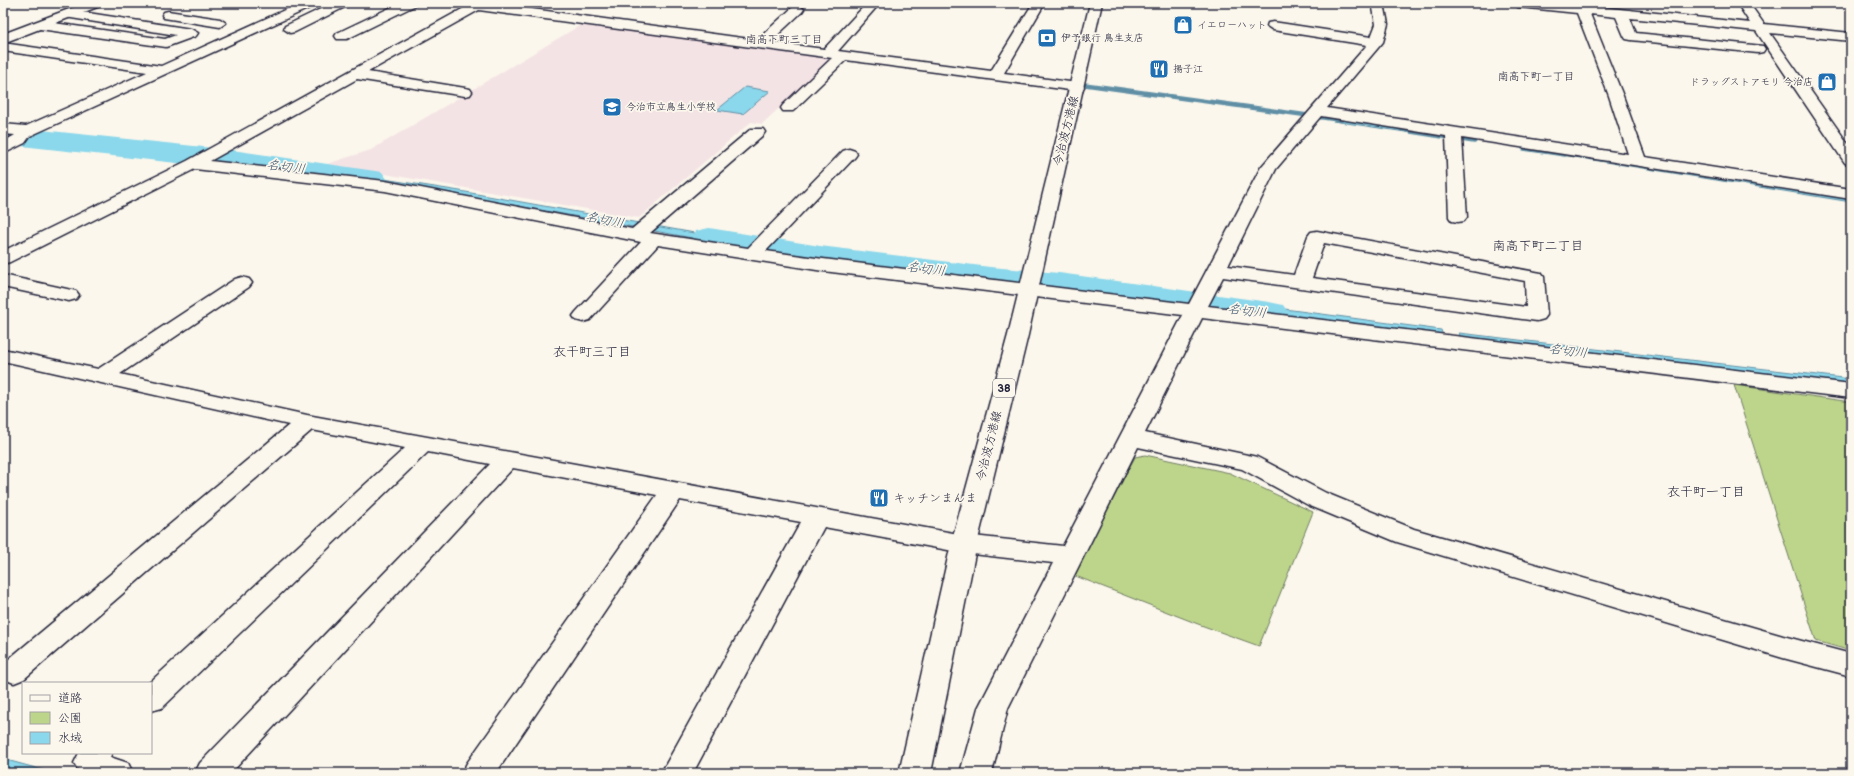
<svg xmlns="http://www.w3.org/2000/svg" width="1854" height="776" viewBox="0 0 1854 776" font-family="'Balsamiq Sans','Klee One',sans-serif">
<rect width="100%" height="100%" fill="#fbf7ec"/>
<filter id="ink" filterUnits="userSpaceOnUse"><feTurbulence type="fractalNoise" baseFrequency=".025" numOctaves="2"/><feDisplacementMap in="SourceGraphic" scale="8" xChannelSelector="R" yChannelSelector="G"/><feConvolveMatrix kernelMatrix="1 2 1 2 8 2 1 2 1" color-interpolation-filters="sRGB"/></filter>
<g filter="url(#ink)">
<path fill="#f4e3e4" d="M 584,23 L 835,56 L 762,124 L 751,122 L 639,218 L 327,164 L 371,150 Z"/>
<path fill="#bdd58b" stroke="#707c63" d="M 1734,385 L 1851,402 L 1851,651 L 1816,641 Z
M 1145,455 L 1230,473 L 1313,512 L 1259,646 L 1198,624 L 1073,575 L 1135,457 Z"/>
<path fill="#8bd7eb" stroke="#618fa5" d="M 745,87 L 770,91 L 743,114 L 717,110 Z
M 1334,116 L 1405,127 L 1412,133 L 1333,121 Z
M 37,136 L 204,155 L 196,160 L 31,140 Z
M 1556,149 L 1851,196 L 1851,202 L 1556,154 Z
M 220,157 L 294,165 L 287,170 L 212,162 Z
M 314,168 L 460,191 L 756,244 L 752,249 C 603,222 456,192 306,173 Z
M 810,252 L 845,257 L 841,263 L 806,258 Z
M 857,257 L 892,261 L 889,269 L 853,265 Z
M 920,266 L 1005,275 L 1003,284 L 916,274 Z
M 1041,278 L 1183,296 L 1182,304 L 1038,286 Z
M 1210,299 L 1441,330 L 1444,338 L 1209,308 Z
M 1459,333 L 1851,379 L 1851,387 L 1461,340 Z
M 3,759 L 54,773 L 3,773 Z"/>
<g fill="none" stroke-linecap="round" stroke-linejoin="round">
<path stroke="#618fa5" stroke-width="4.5" d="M 1074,83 L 1341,120
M 1401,129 L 1417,132"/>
<path stroke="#618fa5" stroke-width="5.5" d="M 1411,131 L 1474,141
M 1524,148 L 1565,154"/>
<path fill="#8bd7eb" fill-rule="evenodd" d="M 3,126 L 232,150 L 382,172 L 387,179 L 382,186 L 370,189 L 186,164 L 3,144 Z
M 709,228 L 820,246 L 990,267 L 1059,273 L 1269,302 L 1283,305 L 1289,314 L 1283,323 L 1269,326 L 1059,297 L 990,291 L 820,268 L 696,247 L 691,239 L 696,231 Z"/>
<defs>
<path id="street" d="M 300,3 L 316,3 L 314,6 L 30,136 L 25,143 L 3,154 L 3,142 L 15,135 L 3,134 L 3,124 L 26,126 L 147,72 L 3,51 L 3,43 L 161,66 Z
M 333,3 L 349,3 L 347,6 L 295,32 L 290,33 L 284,29 L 285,26 Z
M 400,3 L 416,3 L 414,6 L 347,39 L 337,39 L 335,36 L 337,33 Z
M 473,3 L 488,3 L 757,40 L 794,6 L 798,5 L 804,9 L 802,12 L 770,42 L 824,49 L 867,3 L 880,3 L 838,51 L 991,71 L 1033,3 L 1045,3 L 1004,73 L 1077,83 L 1082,84 L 1084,87 L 1082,90 L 1077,91 L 846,60 L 793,111 L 783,111 L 781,108 L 783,105 L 832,58 L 479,10 L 368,72 L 465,88 L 470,89 L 472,92 L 470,95 L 465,96 L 357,79 L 210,161 L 385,181 L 632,229 L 751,129 L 763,129 L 765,132 L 763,135 L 650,233 L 748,248 L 843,151 L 849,149 L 855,151 L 857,154 L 855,157 L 766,251 L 823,259 L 1189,304 L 1261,167 L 1367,45 L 1273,30 L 1267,26 L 1268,23 L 1273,22 L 1371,37 L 1376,24 L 1372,3 L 1384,3 L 1388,24 L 1383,42 L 1327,108 L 1628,154 L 1609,96 L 1577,13 L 1518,7 L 1512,3 L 1582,5 L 1750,23 L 1737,3 L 1749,3 L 1764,24 L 1851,33 L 1851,41 L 1770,33 L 1851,148 L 1851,165 L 1845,163 L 1756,31 L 1630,18 L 1636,33 L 1763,46 L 1765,49 L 1763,52 L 1758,53 L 1631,40 L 1626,39 L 1624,36 L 1616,17 L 1590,14 L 1623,96 L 1645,157 L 1851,189 L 1851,199 L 1462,138 L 1467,217 L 1464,221 L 1458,222 L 1452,221 L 1449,217 L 1446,136 L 1321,116 L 1276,169 L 1228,266 L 1294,275 L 1308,236 L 1311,232 L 1317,231 L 1541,273 L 1544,277 L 1547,315 L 1544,319 L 1537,321 L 1223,277 L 1208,306 L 1851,384 L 1851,398 L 1202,318 L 1145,433 L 1257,457 L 1326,493 L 1414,529 L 1783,636 L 1851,654 L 1851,676 L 1783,658 L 1397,542 L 1308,505 L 1242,469 L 1138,447 L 1008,708 L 992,773 L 960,773 L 978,708 L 1053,563 L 964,553 L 824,527 L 693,773 L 661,773 L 801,522 L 680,500 L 496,773 L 462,773 L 467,763 L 657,495 L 513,468 L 231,773 L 195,773 L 200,763 L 490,464 L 428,452 L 162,708 L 151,711 L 151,683 L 149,683 L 405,448 L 312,430 L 24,679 L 14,683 L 4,679 L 4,663 L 289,425 L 3,361 L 3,349 L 98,369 L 235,279 L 242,277 L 249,279 L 252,283 L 249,287 L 120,374 L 307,415 L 964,535 L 1063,546 L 1183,315 L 823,271 L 658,245 L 590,320 L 583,322 L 576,320 L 573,316 L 576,312 L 641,242 L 385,191 L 195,169 L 10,262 L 3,264 L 3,251 L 187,161 ZM 1324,243 L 1525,281 L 1526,307 L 1312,278 Z
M 69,10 L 191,29 L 198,33 L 196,36 L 166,47 L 40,29 L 34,25 L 40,21 L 165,39 L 176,35 L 65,17 L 63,14 Z
M 168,11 L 220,19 L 226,23 L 220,27 L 164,18 L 162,15 L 164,12 Z
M 3,275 L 76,291 L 79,295 L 76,299 L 69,301 L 3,287 Z
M 79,753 L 112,753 L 110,757 L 128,763 L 133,773 L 80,773 L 74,763 Z"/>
<path id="secondary" d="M 85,3 L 102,3 L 100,6 L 3,43 L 3,34 Z"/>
<path id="primary" d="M 1090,3 L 1102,3 L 1028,335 L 977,544 L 931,773 L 899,773 L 951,544 L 1008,335 Z"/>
</defs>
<use href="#street" stroke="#22223b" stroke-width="3"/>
<use href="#secondary" stroke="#22223b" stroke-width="3"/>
<use href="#primary" stroke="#22223b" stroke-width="3"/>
<use href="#street" fill="#fbf7ec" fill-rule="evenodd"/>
<use href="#secondary" fill="#fbf7ec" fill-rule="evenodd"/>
<use href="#primary" fill="#fbf7ec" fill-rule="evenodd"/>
</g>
</g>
<defs>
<symbol id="shop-square" viewBox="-11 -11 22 22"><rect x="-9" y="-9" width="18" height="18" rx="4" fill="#1f6fb2" stroke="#fbf7ec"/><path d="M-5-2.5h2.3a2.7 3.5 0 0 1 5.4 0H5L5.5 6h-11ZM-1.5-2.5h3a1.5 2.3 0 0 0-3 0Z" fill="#fff"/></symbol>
<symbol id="bank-square" viewBox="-11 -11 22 22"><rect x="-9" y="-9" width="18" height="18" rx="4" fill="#1f6fb2" stroke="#fbf7ec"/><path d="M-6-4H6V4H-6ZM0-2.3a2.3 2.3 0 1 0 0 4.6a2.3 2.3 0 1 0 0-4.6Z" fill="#fff"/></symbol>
<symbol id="restaurant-square" viewBox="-11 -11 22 22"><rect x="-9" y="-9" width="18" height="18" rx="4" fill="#1f6fb2" stroke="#fbf7ec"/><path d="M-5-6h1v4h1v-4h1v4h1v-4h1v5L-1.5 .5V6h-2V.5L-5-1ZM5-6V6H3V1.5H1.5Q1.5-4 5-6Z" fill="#fff"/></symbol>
<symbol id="school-square" viewBox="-11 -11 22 22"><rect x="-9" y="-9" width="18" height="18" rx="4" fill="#1f6fb2" stroke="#fbf7ec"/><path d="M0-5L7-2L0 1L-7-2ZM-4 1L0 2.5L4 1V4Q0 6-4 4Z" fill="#fff"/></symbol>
</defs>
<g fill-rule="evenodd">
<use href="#shop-square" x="1172" y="14" width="22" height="22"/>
<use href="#bank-square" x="1036" y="27" width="22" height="22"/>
<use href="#restaurant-square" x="1148" y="58" width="22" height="22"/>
<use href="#shop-square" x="1816" y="71" width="22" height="22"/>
<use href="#school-square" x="601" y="96" width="22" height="22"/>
<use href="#restaurant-square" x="868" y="487" width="22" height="22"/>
</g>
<g text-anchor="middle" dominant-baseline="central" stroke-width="3.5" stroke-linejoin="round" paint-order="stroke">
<g font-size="10" fill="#22223b" stroke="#fbf7ec" text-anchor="start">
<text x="1197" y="25">イエローハット</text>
<text x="1061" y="38">伊予銀行 鳥生支店</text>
<text x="1173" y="69">揚子江</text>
<text x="1813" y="82" text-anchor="end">ドラッグストアモリ 今治店</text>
<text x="626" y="107">今治市立鳥生小学校</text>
</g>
<g font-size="11" fill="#22223b" stroke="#fbf7ec">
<text x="784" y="39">南高下町三丁目</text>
<text x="1536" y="76">南高下町一丁目</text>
</g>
<rect fill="#fbf7ec" stroke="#636270" stroke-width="1" x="993" y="379" width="22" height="18" rx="3"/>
<g font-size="11" font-weight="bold" fill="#22223b">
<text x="1004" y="388">38</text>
</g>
<g font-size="12" fill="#22223b" stroke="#fbf7ec">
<text transform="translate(1066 131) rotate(-76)">今治波方港線</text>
<text transform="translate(989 446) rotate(-76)">今治波方港線</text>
</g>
<g font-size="12" fill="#22223b" stroke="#fbf7ec" text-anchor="start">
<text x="893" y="498">キッチンまんま</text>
</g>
<g font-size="13" font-style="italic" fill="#425870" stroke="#fbf7ec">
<text transform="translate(286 167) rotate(7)">名切川</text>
<text transform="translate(605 220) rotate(11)">名切川</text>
<text transform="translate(926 269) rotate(7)">名切川</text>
<text transform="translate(1247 311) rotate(7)">名切川</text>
<text transform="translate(1568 351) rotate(7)">名切川</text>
</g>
<g font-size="13" fill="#22223b" stroke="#fbf7ec">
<text x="1538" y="246">南高下町二丁目</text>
<text x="592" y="352">衣干町三丁目</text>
<text x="1706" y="492">衣干町一丁目</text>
</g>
</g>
<rect width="1854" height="776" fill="none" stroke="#fbf7ec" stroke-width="16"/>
<rect x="8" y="8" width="1838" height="760" fill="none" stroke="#22223b" stroke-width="1.5" filter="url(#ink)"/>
<rect x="22" y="682" width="130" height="72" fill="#fbf7ec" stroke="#a4a2a5"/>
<rect x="30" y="695" width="20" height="6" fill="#fbf7ec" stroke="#a4a2a5"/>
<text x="58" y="702" font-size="12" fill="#22223b">道路</text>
<rect x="30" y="712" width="20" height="12" fill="#bdd58b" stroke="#a4a2a5"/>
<text x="58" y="722" font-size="12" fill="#22223b">公園</text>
<rect x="30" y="732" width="20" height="12" fill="#8bd7eb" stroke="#a4a2a5"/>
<text x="58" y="742" font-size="12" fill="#22223b">水域</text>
</svg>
